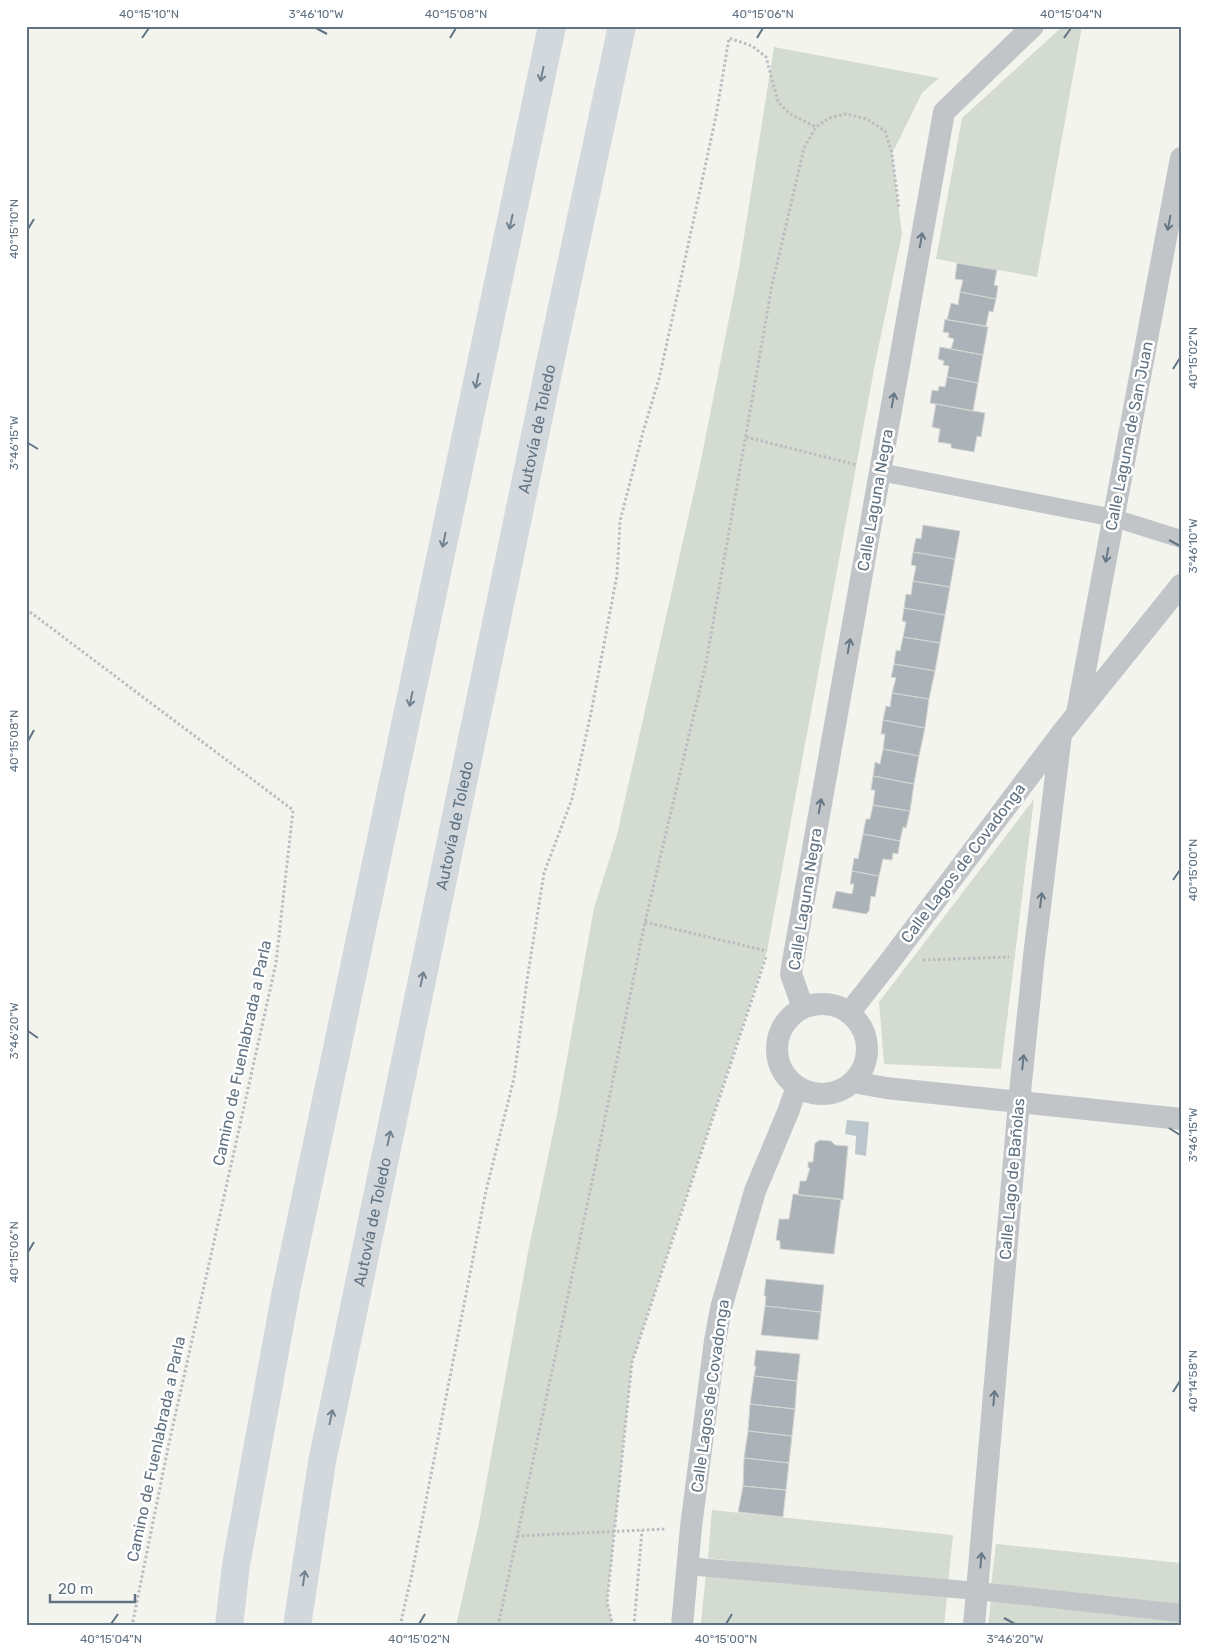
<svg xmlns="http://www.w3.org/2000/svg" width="1207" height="1652" viewBox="0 0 1207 1652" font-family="Rubik,sans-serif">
<rect width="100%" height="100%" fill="#f4f4ef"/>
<path fill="#d4dbd0" d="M 1063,26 L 1082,26 L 1037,277 L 936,259 L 962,118 Z
M 774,47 L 939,78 L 922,93 L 892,154 L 902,234 L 875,364 L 767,951 L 632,1362 L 607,1602 L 613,1626 L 456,1626 L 479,1523 L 528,1252 L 557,1114 L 594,908 L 617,835 L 700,465 L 739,268 Z
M 1034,799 L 1001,1069 L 884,1064 L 879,1002 Z
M 712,1510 L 953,1535 L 948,1584 L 708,1558 Z
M 996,1544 L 1181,1563 L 1181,1605 L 991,1586 Z
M 706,1573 L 947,1597 L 944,1626 L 738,1626 L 701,1623 Z
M 991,1601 L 1181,1620 L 1181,1626 L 988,1626 Z"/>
<path fill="#bbc7cc" d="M 847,1120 L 869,1122 L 866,1156 L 855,1154 L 856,1136 L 845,1134 Z"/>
<path fill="#abb3b8" stroke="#d5d5d2" d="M 957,263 L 997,270 L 994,285 L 998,286 L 996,299 L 960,292 L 963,280 L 955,279 Z
M 960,292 L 996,299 L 993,312 L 989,311 L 986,326 L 947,320 L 951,303 L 958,305 Z
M 945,319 L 988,327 L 983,355 L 951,349 L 954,339 L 948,337 L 949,333 L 943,332 Z
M 940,347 L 983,355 L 978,383 L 947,377 L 949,366 L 943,365 L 944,361 L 938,359 Z
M 947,377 L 978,383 L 973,411 L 930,403 L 932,390 L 938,391 L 939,386 L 945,387 Z
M 936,404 L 985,413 L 981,437 L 977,436 L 974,452 L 951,448 L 951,444 L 938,442 L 940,429 L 932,427 Z
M 923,525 L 960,531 L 955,559 L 913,552 L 916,538 L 921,539 Z
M 913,552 L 955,559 L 950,587 L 913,581 L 916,566 L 911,565 Z
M 913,581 L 950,587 L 945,615 L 904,608 L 906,594 L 911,595 Z
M 904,608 L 945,615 L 940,643 L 903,637 L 906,622 L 902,621 Z
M 903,637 L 940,643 L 935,671 L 894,664 L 896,650 L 900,651 Z
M 894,664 L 935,671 L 929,699 L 892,693 L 896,678 L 891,677 Z
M 892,693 L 929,699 L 925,728 L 883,720 L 886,706 L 890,707 Z
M 883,720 L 925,728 L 919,756 L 883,749 L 885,734 L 881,734 Z
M 883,749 L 919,756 L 914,784 L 873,776 L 875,762 L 880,764 Z
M 873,776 L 914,784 L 910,811 L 873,805 L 875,790 L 871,790 Z
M 873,805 L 910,811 L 906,828 L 903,827 L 900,841 L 863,834 L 866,819 L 870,819 Z
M 863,834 L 900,841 L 898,854 L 893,853 L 892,860 L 883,859 L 879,876 L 852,871 L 854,858 L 858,859 Z
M 852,871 L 879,876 L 875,897 L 871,896 L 869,911 L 866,914 L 832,908 L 836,891 L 852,894 L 854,884 L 850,884 Z
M 820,1140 L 831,1141 L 835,1145 L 848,1146 L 843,1200 L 798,1195 L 800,1181 L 806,1181 L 810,1168 L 808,1168 L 808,1162 L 813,1162 L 815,1143 Z
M 793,1194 L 841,1199 L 834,1254 L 780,1249 L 780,1241 L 776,1240 L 779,1219 L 789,1219 Z
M 766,1279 L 824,1285 L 821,1312 L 765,1306 L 766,1296 L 764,1296 Z
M 765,1306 L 821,1312 L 818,1340 L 761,1335 Z
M 756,1350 L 800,1354 L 797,1381 L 754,1376 L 756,1366 L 754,1366 Z
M 754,1376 L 797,1381 L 795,1409 L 750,1404 Z
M 750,1404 L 795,1409 L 792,1436 L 748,1431 Z
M 748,1431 L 792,1436 L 789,1463 L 744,1458 Z
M 744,1458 L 789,1463 L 786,1490 L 743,1486 Z
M 743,1486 L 786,1490 L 783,1517 L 738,1512 Z
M 701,1623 L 728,1625 L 701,1626 Z"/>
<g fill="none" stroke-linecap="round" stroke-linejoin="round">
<path stroke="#babdbf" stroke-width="3" stroke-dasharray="2.5 2.5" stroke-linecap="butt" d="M 746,437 L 857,465
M 26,609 L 293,810 L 276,963 L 168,1448 L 132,1626
M 645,922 L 767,951
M 923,960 L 1009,957
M 517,1536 L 666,1529
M 400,1626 L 411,1578 L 486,1191 L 514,1078 L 527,980 L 544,873 L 572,799 L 591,713 L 617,575 L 620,521 L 643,432 L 659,379 L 670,329 L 716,116 L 729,38 L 752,46 L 766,57 L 778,102 L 790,114 L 816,127
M 498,1626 L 592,1182 L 645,922 L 706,663 L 772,285 L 804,148 L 816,127 L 829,118 L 846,114 L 867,119 L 885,131 L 892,154 L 899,209
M 613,1626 L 607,1602 L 632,1362 L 766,957
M 634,1626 L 642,1530"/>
<path stroke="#c1c5c8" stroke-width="18" d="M 880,472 L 1114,518 L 1181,539
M 687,1566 L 978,1591 L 1181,1613"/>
<path stroke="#c1c5c8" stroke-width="22" d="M 1077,713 L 1181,158
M777 1049a45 45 0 1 1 90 0a45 45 0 1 1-90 0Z
M 803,1008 L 791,974 L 792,967 L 944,112 L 1033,26
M 849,1013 L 890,961 L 1061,734 L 1181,585
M 853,1082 L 886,1088 L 1181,1119
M 682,1626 L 691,1527 L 715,1341 L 721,1308 L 755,1191 L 788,1112 L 797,1087
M 974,1626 L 1019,1102 L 1034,956 L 1061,734"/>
<g stroke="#d2d8dc" stroke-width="28">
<path d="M 229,1626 L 236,1565 L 286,1291 L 552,26"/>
<path id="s1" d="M 297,1626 L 322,1462 L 549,368 L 622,26"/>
</g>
</g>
<defs><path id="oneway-shaft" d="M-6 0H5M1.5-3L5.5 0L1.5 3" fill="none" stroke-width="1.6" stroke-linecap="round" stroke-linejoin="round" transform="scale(1.25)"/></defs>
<g stroke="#728290">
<use href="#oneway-shaft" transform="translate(542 74) rotate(102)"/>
<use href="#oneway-shaft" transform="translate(511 222) rotate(102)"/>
<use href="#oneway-shaft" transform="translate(477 381) rotate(102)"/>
<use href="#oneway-shaft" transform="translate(444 540) rotate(102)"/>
<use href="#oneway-shaft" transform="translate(411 699) rotate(102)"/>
<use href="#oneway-shaft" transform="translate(422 979) rotate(-78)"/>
<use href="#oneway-shaft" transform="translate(389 1138) rotate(-78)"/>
<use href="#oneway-shaft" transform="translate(331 1417) rotate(-78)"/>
<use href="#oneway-shaft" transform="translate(304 1578) rotate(-82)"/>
</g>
<g stroke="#667786">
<use href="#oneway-shaft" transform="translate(1169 223) rotate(101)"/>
<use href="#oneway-shaft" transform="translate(921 240) rotate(-80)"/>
<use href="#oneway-shaft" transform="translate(893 400) rotate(-80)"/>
<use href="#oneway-shaft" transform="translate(1107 555) rotate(101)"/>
<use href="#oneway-shaft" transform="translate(849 646) rotate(-80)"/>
<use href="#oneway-shaft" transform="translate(820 806) rotate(-80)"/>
<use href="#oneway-shaft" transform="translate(1041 900) rotate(-83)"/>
<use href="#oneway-shaft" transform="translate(1023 1062) rotate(-84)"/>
<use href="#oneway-shaft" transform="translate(994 1398) rotate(-85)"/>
<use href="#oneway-shaft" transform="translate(981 1560) rotate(-85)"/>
</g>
<path fill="none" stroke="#617383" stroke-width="2" d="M 316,28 L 327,34M 142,38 L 149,28M 450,38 L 456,28M 757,38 L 763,28M 1064,38 L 1071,28M 28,229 L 34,219M 1173,369 L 1180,358M 28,443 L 38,449M 1169,540 L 1180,546M 28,741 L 34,730M 1173,880 L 1180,870M 28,1031 L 38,1038M 1169,1128 L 1180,1135M 28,1252 L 34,1242M 1173,1392 L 1180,1381M 1004,1618 L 1015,1624M 111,1624 L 118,1614M 419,1624 L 425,1614M 726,1624 L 732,1614"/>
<g text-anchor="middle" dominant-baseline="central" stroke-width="5" stroke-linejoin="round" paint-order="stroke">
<g font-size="16" fill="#617383" stroke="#fff">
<text stroke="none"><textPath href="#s1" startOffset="1221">Autovía de Toledo</textPath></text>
<text transform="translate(1129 436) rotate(-79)">Calle Laguna de San Juan</text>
<text transform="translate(875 500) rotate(-80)">Calle Laguna Negra</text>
<text stroke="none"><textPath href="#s1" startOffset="816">Autovía de Toledo</textPath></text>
<text transform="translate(963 863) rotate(-53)">Calle Lagos de Covadonga</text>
<text transform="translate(805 899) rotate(-81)">Calle Laguna Negra</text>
<text transform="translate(242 1053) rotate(-78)">Camino de Fuenlabrada a Parla</text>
<text transform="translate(1012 1179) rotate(-85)">Calle Lago de Bañolas</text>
<text stroke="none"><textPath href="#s1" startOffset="411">Autovía de Toledo</textPath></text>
<text transform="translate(710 1396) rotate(-82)">Calle Lagos de Covadonga</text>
<text transform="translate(156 1449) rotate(-78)">Camino de Fuenlabrada a Parla</text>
</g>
</g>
<rect width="1207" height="1652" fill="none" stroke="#ffffff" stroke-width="55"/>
<path d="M50 1594v8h85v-8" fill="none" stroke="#617383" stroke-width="2.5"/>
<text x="58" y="1594" font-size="15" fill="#617383" stroke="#ffffff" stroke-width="4" paint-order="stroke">20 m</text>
<rect x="28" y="28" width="1152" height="1596" fill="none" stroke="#617383" stroke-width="2"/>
<g font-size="12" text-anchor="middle" fill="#617383">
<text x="149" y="18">40°15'10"N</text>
<text x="316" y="18">3°46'10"W</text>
<text x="456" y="18">40°15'08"N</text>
<text x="763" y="18">40°15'06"N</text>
<text x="1071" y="18">40°15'04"N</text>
<text transform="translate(14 229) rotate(-90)" y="4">40°15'10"N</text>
<text transform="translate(1193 358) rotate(-90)" y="4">40°15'02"N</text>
<text transform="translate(14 443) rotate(-90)" y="4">3°46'15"W</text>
<text transform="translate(1193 546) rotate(-90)" y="4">3°46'10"W</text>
<text transform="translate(14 741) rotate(-90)" y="4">40°15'08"N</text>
<text transform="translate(1193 870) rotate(-90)" y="4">40°15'00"N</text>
<text transform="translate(14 1031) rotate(-90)" y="4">3°46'20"W</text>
<text transform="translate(1193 1135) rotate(-90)" y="4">3°46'15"W</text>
<text transform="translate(14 1252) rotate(-90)" y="4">40°15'06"N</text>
<text transform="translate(1193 1381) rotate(-90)" y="4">40°14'58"N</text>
<text x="111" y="1643">40°15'04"N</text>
<text x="419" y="1643">40°15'02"N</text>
<text x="726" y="1643">40°15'00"N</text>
<text x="1015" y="1643">3°46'20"W</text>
</g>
</svg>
